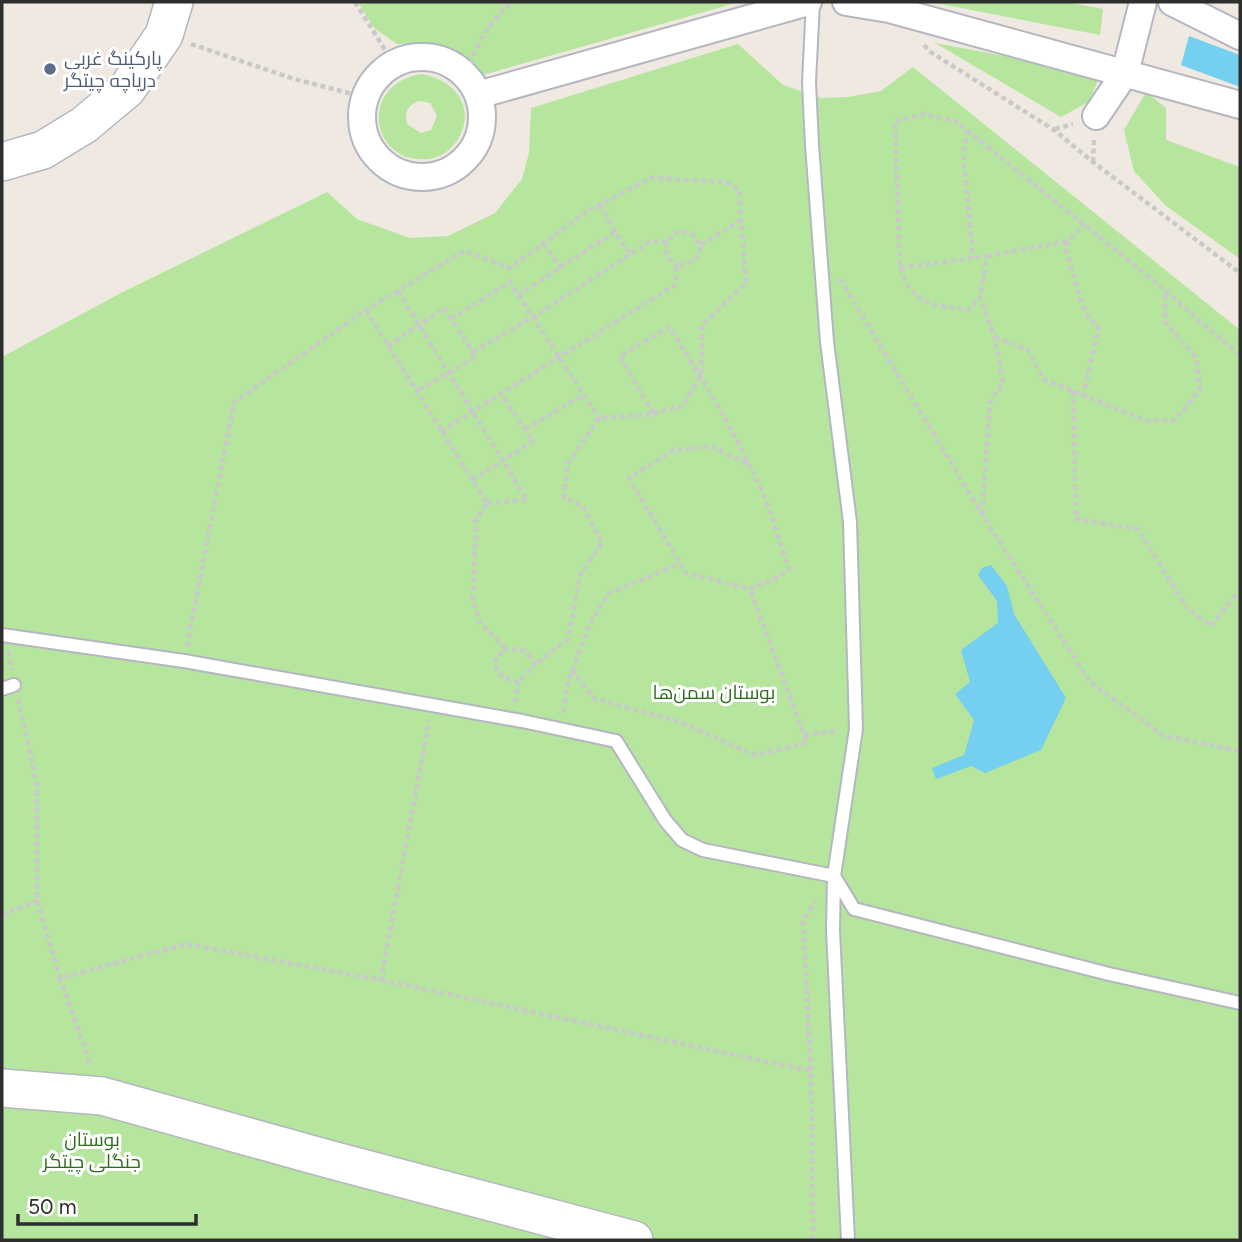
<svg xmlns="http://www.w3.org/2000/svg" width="1242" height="1242" viewBox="0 0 1242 1242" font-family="Figtree,Cairo,sans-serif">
<rect width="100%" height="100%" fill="#efe9e1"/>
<path fill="#b6e59e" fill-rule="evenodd" d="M 358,2 L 739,2 L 483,75 L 459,54 L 430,43 L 397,44 L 374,28 Z
M 930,2 L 1066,2 L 1103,9 L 1100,35 Z
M 935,43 L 1100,74 L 1090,101 L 1061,117 Z
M 738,44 L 783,85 L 822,98 L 848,97 L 881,91 L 913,67 L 1240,330 L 1240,1240 L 2,1240 L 2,357 L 121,293 L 327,192 L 357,219 L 410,238 L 448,236 L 495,213 L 522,179 L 529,153 L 531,108 Z
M 421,74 C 454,79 477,107 458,139 C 451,150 440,158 428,159 C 371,165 357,85 421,74 ZM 420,101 L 430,103 L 437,116 L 431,130 L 421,133 L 408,125 C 403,113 408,104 420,101 Z
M 1146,92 L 1166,108 L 1166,140 L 1240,167 L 1240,259 L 1165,205 L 1134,171 L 1124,130 Z"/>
<path fill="#75cff0" d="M 1189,36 L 1240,55 L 1240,87 L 1181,65 Z
M 991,565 L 1007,586 L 1014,614 L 1066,698 L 1041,750 L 985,773 L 971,766 L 936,779 L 932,768 L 964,755 L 974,720 L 955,694 L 970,682 L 961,650 L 998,623 L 997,601 L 978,575 L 982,568 Z"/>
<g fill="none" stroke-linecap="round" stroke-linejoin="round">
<defs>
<path id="lane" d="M 813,2 L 809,82 L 812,145 L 827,342 L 850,522 L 856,729 L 834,876 L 833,930 L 848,1240
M 2,635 L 184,661 L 522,721 L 616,741 L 665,820 L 682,840 L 703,850 L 834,876 L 854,909 L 1109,974 L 1240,1003
M 2,689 L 14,685"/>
<path id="street" d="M 846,2 L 889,9 L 1240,105
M 1172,2 L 1240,36
M362 117a60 60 0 1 1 120 0a60 60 0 1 1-120 0Z
M 478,95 L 808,2
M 1096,116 L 1125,73 L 1143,2"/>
<path id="secondary" d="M 2,162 L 43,150 L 84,125 L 127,89 L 164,35 L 174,2
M 2,1088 L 102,1096 L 328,1159 L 634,1240"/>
</defs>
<use href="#lane" stroke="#b4b7c1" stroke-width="16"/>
<use href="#street" stroke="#b4b7c1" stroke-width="30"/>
<use href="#secondary" stroke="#b4b7c1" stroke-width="40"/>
<path stroke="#c9c9c9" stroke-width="4.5" stroke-dasharray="5 3.5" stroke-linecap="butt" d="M 355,2 L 394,64
M 191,44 L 294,79 L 364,97
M 924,45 L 929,51 L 1054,130 L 1093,162 L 1240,273
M 468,72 C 477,41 488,25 511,2
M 1055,129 L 1073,124
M 968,130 L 963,153 L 973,258
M 1093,162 L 1094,140
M 600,205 L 615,232
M 1068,241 L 1065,247 L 1085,313 L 1099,328 L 1083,395
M 543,244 L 561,267
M 701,245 L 742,220
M 987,256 L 1068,241 L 1084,224
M 900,268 C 914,307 931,304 968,310 L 980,298
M 840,279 L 982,514 L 1090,682 L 1164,736 L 1240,751
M 398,291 L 527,500 L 487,503
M 518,295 L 615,232 L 630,254
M 366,310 L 487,503 L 476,519 L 473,599 L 479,621 L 504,648
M 451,319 L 510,282 L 599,418
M 995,337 L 1028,350 L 1043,379 L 1147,421 L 1175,420 L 1200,389 L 1196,357 L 1165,322 L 1165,291
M 388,346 L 444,308 L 476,357 L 417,391
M 473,352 L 533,317 L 651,241 L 666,242
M 1073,391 L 1076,519 L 1138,529 L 1187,608 L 1211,626 L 1240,589
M 653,413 L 620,356 L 669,327 C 703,378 734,432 760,487 C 772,513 779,542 789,569 L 773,580 L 750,589 L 686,573 L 629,478 L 672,451 L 710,446 L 748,464
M 525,429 L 584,395
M 441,431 L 675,285 L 677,266 C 691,262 698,261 701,245 L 692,234 L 678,231 L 666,242 L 666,254 L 677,266
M 472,480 L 533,441 L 501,394
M 982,514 L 990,403 L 1003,382 L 995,337 L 980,298 L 987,256 L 900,268 L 895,121 L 925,114 L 957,122 L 1143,272 L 1240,355
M 187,646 L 234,402 L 366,310 L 464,251 L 510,268 L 589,210 L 651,178 L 726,182 L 739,190 L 746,283 L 702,325 L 701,375 L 683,406 L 646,415 L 599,418 L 567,465 L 564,497 L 583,506 L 602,543 L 580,575 L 568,639 L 535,665 L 525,651 L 504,648 L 494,663 L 503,678 L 518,682 L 535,665
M 8,651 L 12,670
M 572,670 L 593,698 L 680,722 L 754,755 L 807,743 L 750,589
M 18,699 L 37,784 L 37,901 L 60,978 L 186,944 L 381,980 L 429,721
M 515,702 L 518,682
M 563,712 L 568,682 L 590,624 L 609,593 L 680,564
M 804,735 L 838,731
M 2,915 L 37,901
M 60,978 L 91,1066
M 381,980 L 811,1071
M 813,1240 L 811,1071 L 803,920 L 816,902"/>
<use href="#lane" stroke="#fff" stroke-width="12"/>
<use href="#street" stroke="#fff" stroke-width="26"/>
<use href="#secondary" stroke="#fff" stroke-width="37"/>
</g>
<circle fill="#5c6f8a" stroke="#fff" stroke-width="2.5" cx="50" cy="69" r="7"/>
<g text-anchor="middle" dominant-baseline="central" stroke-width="6" stroke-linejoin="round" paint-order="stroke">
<g font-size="19" fill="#4e5e75" stroke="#fff" text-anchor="start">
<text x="64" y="58">پارکینگ غربی<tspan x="64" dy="22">دریاچه چیتگر</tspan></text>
</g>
<g font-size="19" fill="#2c6e1b" stroke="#fff">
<text x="714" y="692">بوستان سمن‌ها</text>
<text x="92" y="1139">بوستان<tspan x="92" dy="22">جنگلی چیتگر</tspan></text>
</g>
</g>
<rect width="1242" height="1242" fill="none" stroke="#2e2e2e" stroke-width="7"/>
<path d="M18 1214v10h178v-10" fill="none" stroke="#2e2e2e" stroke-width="3.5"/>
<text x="28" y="1214" font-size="21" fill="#2e2e2e" stroke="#ffffff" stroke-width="5" paint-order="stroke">50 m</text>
</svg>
